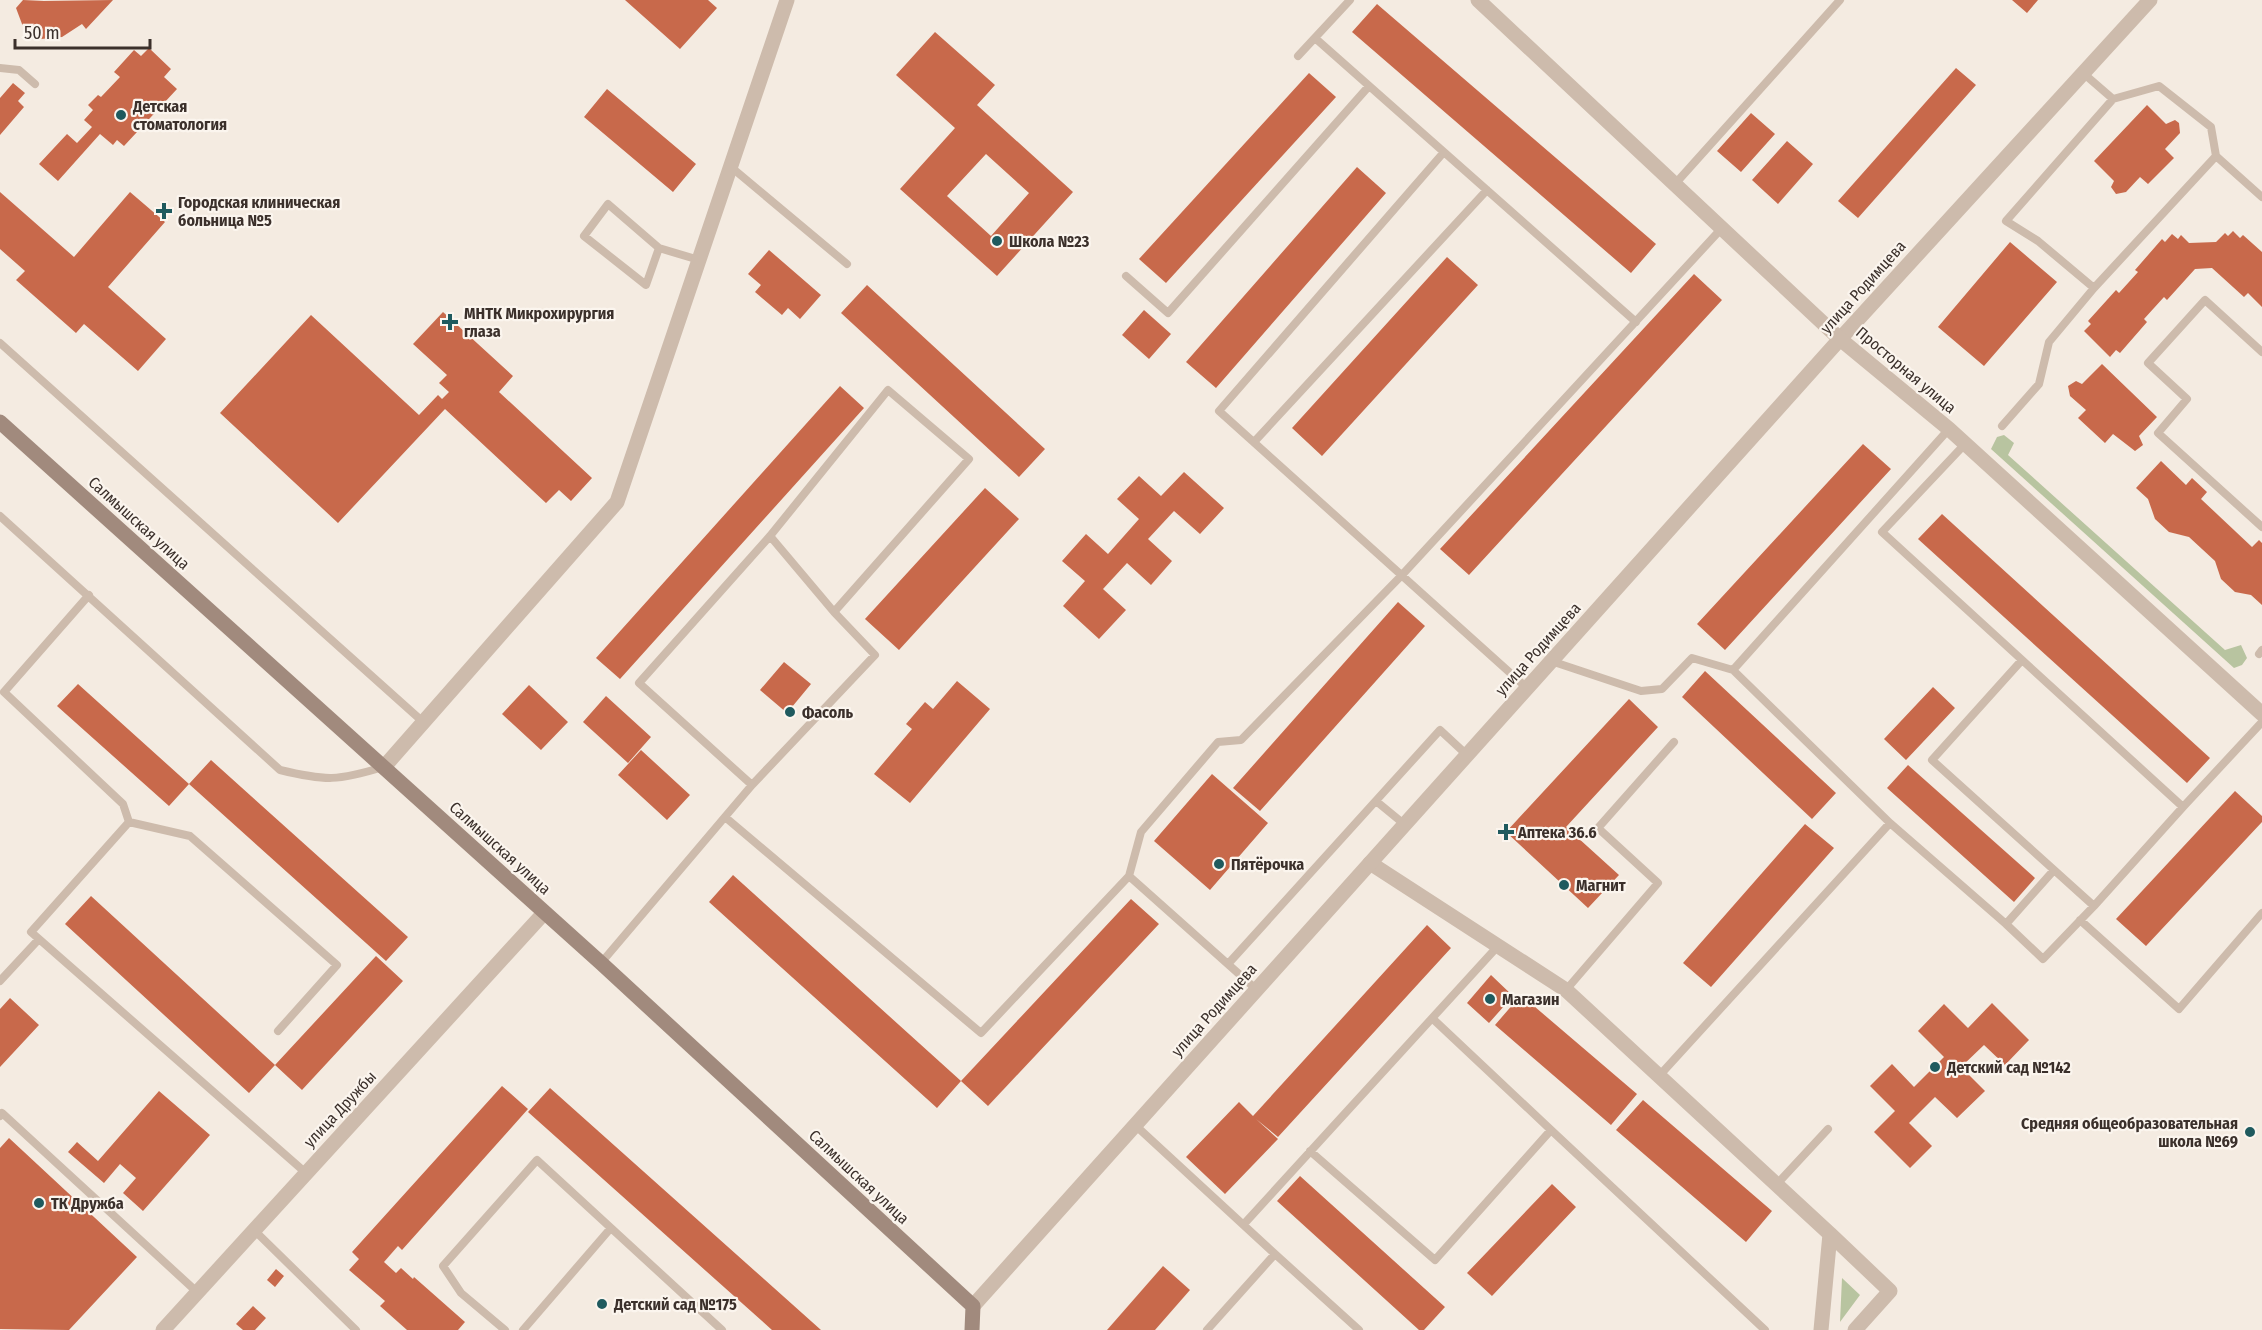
<svg xmlns="http://www.w3.org/2000/svg" width="2262" height="1330" viewBox="0 0 2262 1330" font-family="'Fira Sans Condensed',sans-serif">
<rect width="100%" height="100%" fill="#f4ebe1"/>
<path fill="#b8c4a0" d="M 2004,435 L 2014,443 L 2008,455 L 2225,650 L 2241,645 L 2247,658 L 2242,665 L 2234,668 L 1991,449 L 1997,437 Z
M 1842,1278 L 1860,1295 L 1840,1322 Z"/>
<path fill="#c8694b" fill-rule="evenodd" d="M 23,0 L 44,1 L 113,0 L 86,29 L 82,24 L 62,37 L 41,39 L 22,24 L 16,8 Z
M 625,0 L 708,0 L 717,8 L 680,49 Z
M 2012,0 L 2038,0 L 2027,13 Z
M 1377,4 L 1656,244 L 1631,273 L 1352,32 Z
M 935,32 L 995,85 L 977,105 L 1073,192 L 997,276 L 900,189 L 955,128 L 896,75 ZM 986,154 L 1029,193 L 991,236 L 947,196 Z
M 149,48 L 171,69 L 164,77 L 177,89 L 124,146 L 117,140 L 113,145 L 100,134 L 58,181 L 39,164 L 67,134 L 77,143 L 92,127 L 84,120 L 93,110 L 88,105 L 98,95 L 101,97 L 120,77 L 114,72 L 134,50 L 141,56 Z
M 1956,68 L 1976,85 L 1858,218 L 1838,201 Z
M 1309,73 L 1336,97 L 1166,283 L 1139,259 Z
M 13,83 L 25,93 L 18,101 L 24,107 L 0,135 L 0,98 Z
M 607,89 L 696,164 L 673,192 L 584,117 Z
M 2147,105 L 2166,124 L 2175,120 L 2179,123 L 2180,133 L 2165,149 L 2174,158 L 2148,184 L 2140,177 L 2126,192 L 2116,194 L 2111,187 L 2114,181 L 2094,161 Z
M 1751,113 L 1775,134 L 1741,172 L 1717,151 Z
M 1787,141 L 1813,164 L 1778,204 L 1752,180 Z
M 1357,167 L 1386,193 L 1216,388 L 1186,362 Z
M 0,192 L 74,257 L 130,192 L 165,222 L 108,287 L 166,339 L 138,371 L 84,324 L 76,333 L 16,280 L 25,271 L 0,249 Z
M 2233,231 L 2240,238 L 2243,235 L 2262,252 L 2262,307 L 2248,293 L 2244,297 L 2212,268 L 2195,269 L 2167,300 L 2164,297 L 2144,319 L 2147,322 L 2120,353 L 2116,350 L 2110,357 L 2084,331 L 2091,324 L 2088,321 L 2116,290 L 2119,293 L 2138,272 L 2135,270 L 2162,239 L 2165,242 L 2172,234 L 2178,239 L 2181,235 L 2189,243 L 2216,242 L 2225,233 L 2228,236 Z
M 2010,242 L 2057,282 L 1984,366 L 1938,327 Z
M 769,250 L 821,295 L 800,319 L 788,308 L 782,315 L 755,292 L 761,285 L 748,274 Z
M 1447,257 L 1478,285 L 1322,456 L 1292,428 Z
M 1694,274 L 1722,300 L 1469,575 L 1440,549 Z
M 867,285 L 1045,449 L 1019,477 L 841,313 Z
M 1144,310 L 1171,334 L 1149,359 L 1122,335 Z
M 443,312 L 513,376 L 499,392 L 592,478 L 571,501 L 559,490 L 546,503 L 445,409 L 338,523 L 220,413 L 311,315 L 419,415 L 438,395 L 442,399 L 449,392 L 439,383 L 447,375 L 413,344 Z
M 2102,364 L 2157,417 L 2139,436 L 2143,445 L 2135,451 L 2113,434 L 2105,443 L 2078,418 L 2086,410 L 2070,396 L 2068,386 L 2076,381 L 2082,384 Z
M 840,386 L 864,408 L 620,679 L 596,658 Z
M 1863,444 L 1891,469 L 1725,650 L 1697,624 Z
M 2161,461 L 2186,485 L 2192,478 L 2207,492 L 2201,499 L 2252,547 L 2259,540 L 2262,543 L 2262,605 L 2251,595 L 2235,592 L 2221,579 L 2215,561 L 2189,537 L 2169,532 L 2155,519 L 2148,499 L 2136,488 Z
M 1184,472 L 1224,508 L 1200,534 L 1174,511 L 1148,539 L 1172,561 L 1151,585 L 1127,563 L 1103,589 L 1126,610 L 1099,639 L 1063,606 L 1085,581 L 1062,561 L 1086,534 L 1108,554 L 1139,519 L 1117,499 L 1139,476 L 1161,496 Z
M 985,488 L 1019,519 L 899,650 L 865,619 Z
M 1942,514 L 2210,758 L 2187,783 L 1918,539 Z
M 1398,602 L 1425,626 L 1260,811 L 1233,788 Z
M 784,662 L 811,684 L 787,713 L 760,690 Z
M 1705,671 L 1836,793 L 1812,819 L 1682,697 Z
M 957,681 L 990,709 L 910,803 L 874,774 L 912,729 L 906,724 L 925,702 L 933,709 Z
M 78,684 L 189,784 L 169,806 L 57,706 Z
M 529,685 L 568,722 L 541,750 L 502,714 Z
M 1933,687 L 1955,708 L 1906,760 L 1884,739 Z
M 606,696 L 651,737 L 628,763 L 583,722 Z
M 1629,699 L 1658,727 L 1566,827 L 1619,875 L 1588,908 L 1506,832 Z
M 641,750 L 690,795 L 667,820 L 618,775 Z
M 211,760 L 408,937 L 386,961 L 189,784 Z
M 1908,765 L 2035,878 L 2014,902 L 1887,788 Z
M 1212,774 L 1268,823 L 1210,890 L 1154,841 Z
M 2235,791 L 2262,816 L 2262,822 L 2146,946 L 2116,919 Z
M 1805,824 L 1834,848 L 1711,987 L 1683,963 Z
M 733,875 L 961,1081 L 937,1108 L 709,902 Z
M 91,896 L 275,1065 L 249,1093 L 65,924 Z
M 1131,899 L 1159,924 L 988,1106 L 961,1081 Z
M 1427,925 L 1451,948 L 1278,1137 L 1256,1119 L 1278,1139 L 1225,1194 L 1186,1157 L 1239,1102 L 1253,1116 Z
M 376,956 L 403,981 L 302,1090 L 275,1065 Z
M 1491,975 L 1513,996 L 1489,1023 L 1467,1003 Z
M 1521,995 L 1637,1094 L 1611,1125 L 1495,1025 Z
M 10,998 L 39,1025 L 0,1067 L 0,1009 Z
M 1992,1003 L 2029,1040 L 2005,1065 L 1984,1045 L 1961,1067 L 1985,1091 L 1957,1118 L 1935,1097 L 1909,1123 L 1932,1146 L 1910,1168 L 1874,1132 L 1895,1111 L 1870,1086 L 1892,1064 L 1914,1087 L 1944,1057 L 1918,1031 L 1944,1004 L 1968,1028 Z
M 502,1086 L 528,1109 L 402,1250 L 398,1246 L 384,1262 L 396,1273 L 401,1268 L 413,1279 L 414,1277 L 465,1322 L 458,1330 L 407,1330 L 380,1306 L 385,1301 L 349,1270 L 359,1259 L 352,1252 Z
M 550,1088 L 821,1330 L 772,1330 L 528,1112 Z
M 159,1091 L 210,1135 L 143,1211 L 123,1193 L 136,1178 L 120,1164 L 104,1183 L 68,1152 L 77,1142 L 98,1161 Z
M 1643,1100 L 1772,1211 L 1746,1242 L 1616,1130 Z
M 9,1138 L 137,1257 L 69,1330 L 0,1329 L 0,1148 Z
M 1300,1176 L 1445,1307 L 1424,1330 L 1419,1330 L 1277,1201 Z
M 1552,1184 L 1576,1207 L 1492,1296 L 1467,1273 Z
M 1163,1266 L 1190,1290 L 1155,1330 L 1107,1330 Z
M 276,1269 L 284,1276 L 275,1287 L 267,1280 Z
M 253,1306 L 266,1318 L 255,1330 L 243,1330 L 236,1324 Z"/>
<g fill="none" stroke-linecap="round" stroke-linejoin="round">
<path stroke="#cdbbac" stroke-width="8" d="M 1315,38 L 1636,322
M 1298,56 L 1350,0
M 0,68 L 19,70 L 35,84
M 2083,73 L 2113,99 L 2159,86 L 2211,127 L 2216,156
M 1444,152 L 1219,411 L 1527,688
M 731,167 L 847,264
M 1675,184 L 1840,0
M 608,204 L 659,248 L 646,285 L 584,236 Z
M 659,248 L 699,260
M 1126,276 L 1168,313 L 1369,86
M 2094,288 L 2038,241 L 2006,221 L 2113,99
M 0,343 L 422,721
M 2262,352 L 2205,300 L 2148,363 L 2187,399 L 2158,433 L 2262,527
M 2002,426 L 2039,384 L 2049,342 L 2094,288 L 2216,156 L 2262,197
M 1254,442 L 1487,190
M 1965,444 L 1882,532 L 2183,807 L 2094,906 L 1932,760 L 2022,660
M 0,516 L 280,770 C 326,781 338,781 383,767
M 89,595 L 4,692 L 123,804 L 129,822 L 31,932 L 306,1173
M 2259,654 L 2262,650
M 1551,661 L 1641,691 L 1662,689 L 1692,658 L 1733,670
M 752,785 L 875,655 L 834,612 L 770,536
M 1376,801 L 1404,824
M 2183,807 L 2262,722
M 725,817 L 981,1033 L 1129,876 L 1141,832 L 1218,742 L 1241,740 L 1402,575 L 1722,228
M 129,822 L 190,836 L 337,965 L 278,1031
M 1890,823 L 2006,924 L 2054,870
M 1129,876 L 1257,990
M 2080,920 L 2179,1009 L 2262,913
M 2006,924 L 2043,959 L 2094,906
M 601,963 L 752,785 L 639,683 L 770,536 L 888,390 L 969,459 L 834,612
M 1228,964 L 1440,730 L 1467,755
M 0,981 L 39,939
M 1566,990 L 1658,883 L 1598,828 L 1674,742
M 1659,1076 L 1890,823 L 1733,670 L 1949,429
M 0,1116 L 2,1113 L 197,1292
M 1135,1125 L 1275,1254 L 1207,1330
M 1551,1130 L 1765,1330
M 1310,1151 L 1435,1260 L 1551,1130 L 1433,1019
M 1777,1184 L 1828,1129
M 1244,1224 L 1498,946
M 255,1231 L 356,1330
M 1275,1254 L 1359,1330
M 505,1330 L 461,1293 L 443,1266 L 537,1160 L 722,1330
M 523,1330 L 610,1229"/>
<path stroke="#cdbbac" stroke-width="15" d="M 1840,339 L 2150,0
M 384,767 L 617,502 L 787,0
M 1370,863 L 1566,990 L 1830,1234 L 1821,1330
M 1830,1234 L 1890,1291 L 1855,1330
M 163,1330 L 544,913"/>
<path stroke="#cdbbac" stroke-width="15" d="M 1478,0 L 1840,339 L 1949,429 L 2262,714
M 973,1306 L 1840,339"/>
<path stroke="#a18a7d" stroke-width="15" d="M 0,422 L 601,963 L 973,1306 L 972,1330"/>
</g>
<g fill="#1f5a5e" stroke="#fbf5ee" stroke-width="2">
<circle cx="121" cy="115" r="6"/>
<path d="M161 202h6v6h6v6h-6v6h-6v-6h-6v-6h6z"/>
<circle cx="997" cy="241" r="6"/>
<path d="M447 313h6v6h6v6h-6v6h-6v-6h-6v-6h6z"/>
<circle cx="790" cy="712" r="6"/>
<path d="M1503 823h6v6h6v6h-6v6h-6v-6h-6v-6h6z"/>
<circle cx="1219" cy="864" r="6"/>
<circle cx="1564" cy="885" r="6"/>
<circle cx="1490" cy="999" r="6"/>
<circle cx="1935" cy="1067" r="6"/>
<circle cx="2250" cy="1132" r="6"/>
<circle cx="39" cy="1203" r="6"/>
<circle cx="602" cy="1304" r="6"/>
</g>
<g text-anchor="middle" dominant-baseline="central" stroke-width="4.5" stroke-linejoin="round" paint-order="stroke">
<g font-size="16" font-weight="bold" fill="#3b302b" stroke="#fbf5ee" text-anchor="start">
<text x="133" y="106">Детская<tspan x="133" dy="18">стоматология</tspan></text>
<text x="178" y="202">Городская клиническая<tspan x="178" dy="18">больница №5</tspan></text>
<text x="1009" y="241">Школа №23</text>
<text x="464" y="313">МНТК Микрохирургия<tspan x="464" dy="18">глаза</tspan></text>
<text x="802" y="712">Фасоль</text>
<text x="1518" y="832">Аптека 36.6</text>
<text x="1231" y="864">Пятёрочка</text>
<text x="1576" y="885">Магнит</text>
<text x="1502" y="999">Магазин</text>
<text x="1947" y="1067">Детский сад №142</text>
<text x="2238" y="1123" text-anchor="end">Средняя общеобразовательная<tspan x="2238" dy="18">школа №69</tspan></text>
<text x="51" y="1203">ТК Дружба</text>
<text x="614" y="1304">Детский сад №175</text>
</g>
<g font-size="16" fill="#3b302b" stroke="#fbf5ee">
<text transform="translate(1863 287) rotate(-48)">улица Родимцева</text>
<text transform="translate(1906 370) rotate(40)">Просторная улица</text>
<text transform="translate(139 523) rotate(42)">Салмышская улица</text>
<text transform="translate(1538 649) rotate(-48)">улица Родимцева</text>
<text transform="translate(500 848) rotate(42)">Салмышская улица</text>
<text transform="translate(1214 1010) rotate(-48)">улица Родимцева</text>
<text transform="translate(340 1109) rotate(-47)">улица Дружбы</text>
<text transform="translate(859 1177) rotate(43)">Салмышская улица</text>
</g>
</g>
<path d="M15 39v9h135v-9" fill="none" stroke="#3b302b" stroke-width="3"/>
<text x="24" y="39" font-size="18" fill="#3b302b" stroke="#fbf5ee" stroke-width="4.5" paint-order="stroke">50 m</text>
</svg>
